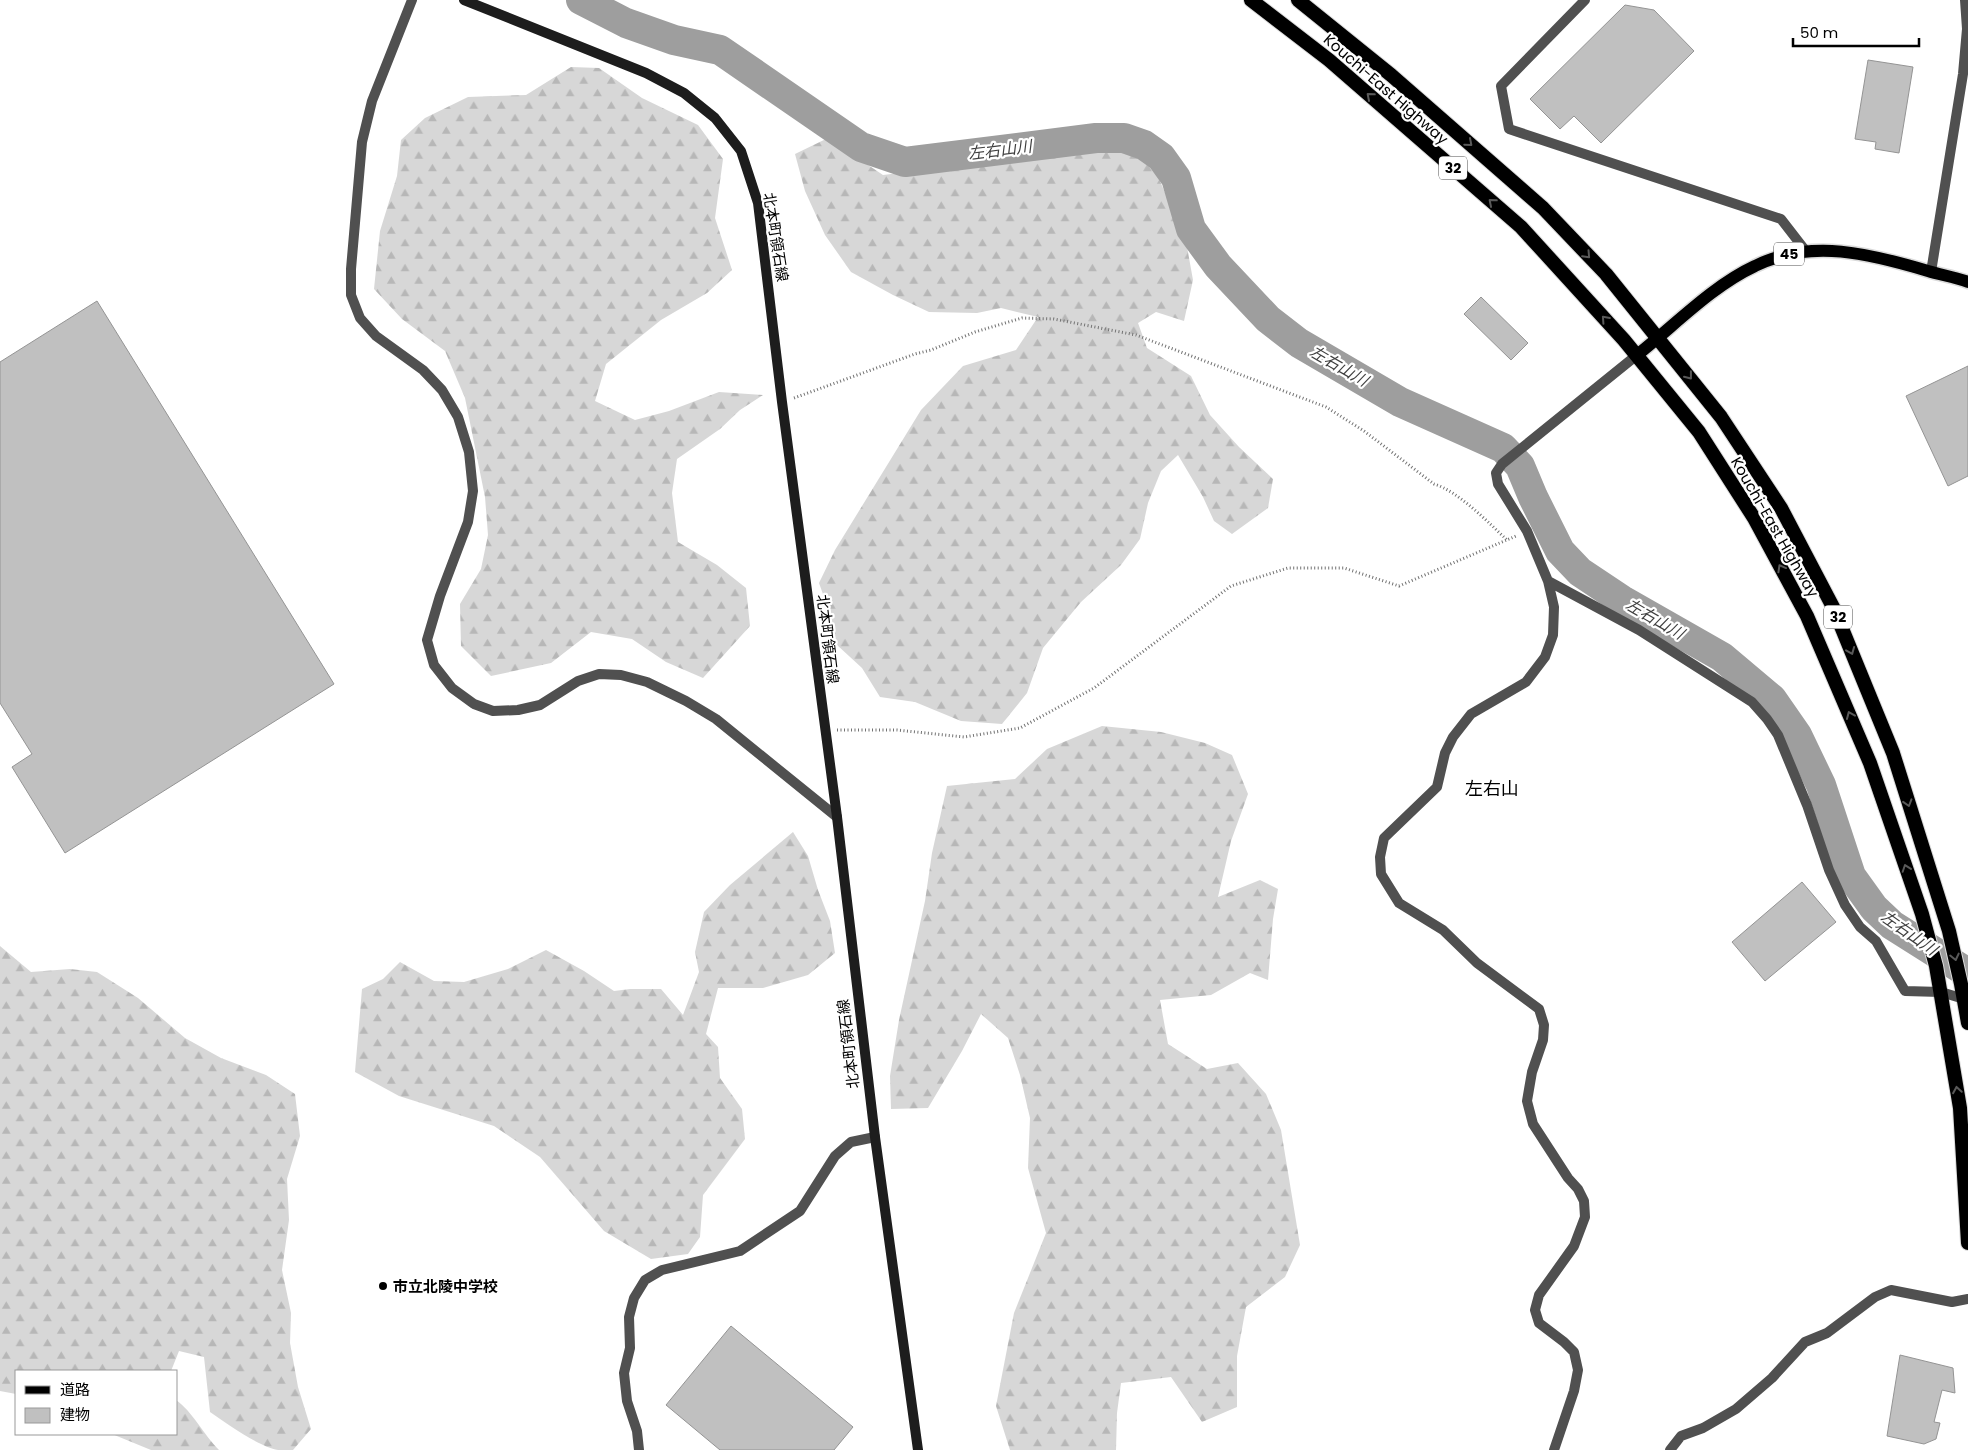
<svg xmlns="http://www.w3.org/2000/svg" width="1968" height="1450" viewBox="0 0 1968 1450" font-family="Poppins,'Noto Sans JP',sans-serif">
<defs>
<pattern id="forest-firs" width="22" height="20" patternUnits="userSpaceOnUse" patternTransform="scale(1.25)"><rect width="22" height="20" fill="#d7d7d7"/><path d="M5 1l3.5 6h-7zM16 11l3.5 6h-7z" fill="#b7b7b7"/></pattern>
</defs>
<rect width="100%" height="100%" fill="#fff"/>
<path fill="url(#forest-firs)" d="M 571,67 L 599,68 L 642,98 L 698,125 L 723,159 L 715,218 L 732,270 L 707,293 L 661,320 L 606,364 L 595,401 L 635,420 L 669,411 L 719,392 L 763,395 L 740,410 L 720,429 L 677,459 L 672,493 L 678,542 L 717,565 L 746,588 L 750,626 L 703,678 L 666,662 L 632,639 L 591,632 L 551,663 L 491,676 L 461,646 L 460,604 L 481,569 L 488,535 L 485,497 L 465,398 L 445,351 L 402,319 L 374,289 L 380,231 L 397,176 L 401,140 L 425,118 L 468,97 L 526,95 Z
M 828,138 L 883,175 L 1096,149 L 1122,149 L 1153,165 L 1186,241 L 1193,280 L 1184,321 L 1156,312 L 1138,323 L 1147,348 L 1191,376 L 1210,415 L 1239,447 L 1273,479 L 1268,508 L 1232,534 L 1214,521 L 1203,497 L 1178,455 L 1161,471 L 1148,503 L 1140,539 L 1121,565 L 1081,602 L 1043,648 L 1027,693 L 1002,724 L 961,721 L 915,702 L 880,697 L 862,668 L 837,645 L 829,611 L 819,583 L 835,550 L 921,410 L 963,366 L 1016,350 L 1038,317 L 1001,308 L 977,313 L 929,312 L 893,295 L 851,272 L 825,235 L 805,191 L 795,154 Z
M 1102,726 L 1161,732 L 1205,743 L 1232,755 L 1248,794 L 1231,841 L 1218,897 L 1260,880 L 1278,889 L 1273,919 L 1268,980 L 1250,973 L 1211,995 L 1160,1000 L 1168,1044 L 1207,1069 L 1238,1063 L 1266,1094 L 1281,1130 L 1300,1245 L 1285,1277 L 1246,1307 L 1237,1356 L 1237,1407 L 1202,1422 L 1171,1377 L 1121,1383 L 1117,1413 L 1116,1450 L 1010,1450 L 996,1406 L 1014,1313 L 1046,1233 L 1028,1168 L 1030,1118 L 1020,1075 L 1008,1038 L 981,1014 L 962,1051 L 928,1108 L 891,1109 L 890,1076 L 899,1020 L 925,901 L 932,853 L 947,786 L 1015,779 L 1047,749 Z
M 793,832 L 808,856 L 818,890 L 830,921 L 835,953 L 808,975 L 763,988 L 718,988 L 706,1034 L 718,1047 L 720,1078 L 742,1109 L 745,1139 L 703,1195 L 700,1237 L 688,1254 L 651,1259 L 604,1231 L 540,1157 L 494,1126 L 399,1096 L 355,1072 L 362,989 L 383,979 L 400,962 L 434,981 L 464,982 L 508,969 L 546,950 L 584,971 L 614,991 L 630,989 L 661,989 L 683,1015 L 699,972 L 695,952 L 704,912 L 730,885 Z
M 0,946 L 31,972 L 70,969 L 97,972 L 138,998 L 185,1038 L 221,1058 L 266,1075 L 295,1094 L 300,1136 L 287,1179 L 289,1220 L 282,1270 L 291,1313 L 290,1343 L 298,1387 L 311,1429 L 293,1450 C 288,1450 283,1450 278,1450 C 259,1447 226,1423 210,1412 L 204,1357 L 179,1351 L 171,1371 L 16,1371 L 16,1394 L 0,1391 Z
M 176,1400 C 192,1411 204,1435 219,1450 L 151,1450 L 112,1434 L 176,1434 Z"/>
<g fill="none" stroke-linecap="round" stroke-linejoin="round">
<path stroke="#9e9e9e" stroke-width="30" d="M 581,0 L 626,23 L 674,40 L 720,50 L 861,147 L 905,162 L 1096,138 L 1124,138 L 1144,145 L 1161,157 L 1176,178 L 1191,229 L 1218,266 L 1268,319 L 1299,343 L 1400,402 L 1503,448 L 1520,466 L 1533,497 L 1560,551 L 1580,572 L 1622,600 L 1722,657 L 1772,699 L 1797,735 L 1821,785 L 1851,876 L 1874,908 L 1892,925 L 1968,973"/>
</g>
<path fill="#c0c0c0" stroke="#949494" d="M 1625,5 L 1654,10 L 1694,51 L 1601,143 L 1574,116 L 1560,129 L 1530,99 Z
M 1868,60 L 1913,67 L 1899,153 L 1875,149 L 1876,142 L 1855,139 Z
M 1481,297 L 1528,343 L 1511,360 L 1464,314 Z
M 97,301 L 334,684 L 65,853 L 12,767 L 32,754 L 0,703 L 0,362 Z
M 1968,366 L 1968,476 L 1948,486 L 1906,396 Z
M 1802,882 L 1836,922 L 1765,981 L 1732,942 Z
M 731,1326 L 853,1427 L 834,1450 L 720,1450 L 666,1405 Z
M 1900,1355 L 1953,1368 L 1955,1393 L 1942,1390 L 1934,1422 L 1940,1423 L 1936,1439 L 1924,1444 L 1887,1436 Z"/>
<g fill="none" stroke-linecap="round" stroke-linejoin="round">
<defs>
<path id="primary" d="M 1637,355 C 1674,326 1712,286 1755,266 C 1811,238 1871,254 1928,271 C 1941,275 1955,277 1968,282"/>
<path id="trunk" d="M 1251,0 L 1329,60 L 1521,227 L 1624,340 L 1699,432 L 1754,518 L 1807,616 L 1870,763 L 1922,914 L 1936,966 L 1960,1108 L 1968,1243
M 1298,0 L 1391,75 L 1543,208 L 1606,274 L 1721,417 L 1781,508 L 1834,609 L 1893,753 L 1949,931 L 1961,984 L 1968,1023"/>
</defs>
<use href="#primary" stroke="#dbdbdb" stroke-width="15"/>
<use href="#trunk" stroke="#dbdbdb" stroke-width="16"/>
<path stroke="#727272" stroke-width="3" stroke-dasharray="1 2.5" stroke-linecap="butt" d="M 794,398 L 915,354 L 931,350 L 975,332 L 1022,318 L 1054,319 L 1136,335 L 1326,407 L 1364,431 L 1434,484 C 1458,491 1489,523 1507,540
M 837,730 L 897,730 L 964,737 L 1020,728 L 1094,688 L 1231,586 L 1288,568 L 1344,568 L 1399,586 L 1516,536"/>
<path stroke="#505050" stroke-width="10" d="M 1585,0 L 1501,86 L 1509,129 L 1781,219 L 1805,250
M 1548,581 L 1639,630 L 1752,702 L 1767,719 L 1778,735 L 1807,805 L 1829,870 L 1845,905 L 1860,927 L 1876,941 L 1905,991 L 1941,992 L 1964,999
M 639,1450 L 637,1431 L 627,1401 L 624,1373 L 630,1348 L 629,1317 L 634,1298 L 645,1280 L 662,1270 L 740,1251 L 800,1211 L 835,1156 L 851,1142 L 875,1137
M 1554,1450 L 1574,1391 L 1578,1370 L 1574,1352 L 1564,1342 L 1539,1323 L 1535,1310 L 1539,1295 L 1574,1246 L 1585,1217 L 1584,1201 L 1578,1189 L 1568,1178 L 1533,1124 L 1527,1101 L 1532,1072 L 1543,1040 L 1544,1025 L 1539,1009 L 1477,963 L 1443,930 L 1399,903 L 1381,874 L 1380,857 L 1384,838 L 1437,787 L 1445,753 L 1453,737 L 1471,714 L 1526,682 L 1545,657 L 1553,635 L 1554,607 L 1548,581 L 1527,531 L 1498,484 L 1496,473 L 1502,464 L 1637,355
M 1670,1450 L 1681,1436 L 1703,1428 L 1736,1409 L 1772,1378 L 1805,1342 L 1827,1333 L 1875,1297 L 1891,1290 L 1952,1302 L 1968,1299"/>
<path stroke="#505050" stroke-width="10" d="M 412,0 L 372,101 L 362,142 L 351,269 L 351,295 L 360,318 L 376,336 L 423,370 L 442,390 L 458,417 L 469,452 L 473,491 L 468,522 L 440,596 L 427,640 L 434,665 L 452,688 L 474,704 L 493,711 L 518,710 L 540,705 L 578,681 L 599,674 L 621,675 L 647,682 L 686,701 L 716,719 L 837,817
M 1931,272 L 1963,74 L 1967,29 L 1965,0"/>
<path stroke="#1d1d1d" stroke-width="10" d="M 464,0 L 646,73 L 684,93 L 715,118 L 741,151 L 758,203 L 782,402 L 837,817 L 875,1137 L 918,1450"/>
<use href="#primary" stroke="#000" stroke-width="12"/>
<use href="#trunk" stroke="#000" stroke-width="14"/>
</g>
<defs><path id="oneway-chevron" d="M-2-3.5L2.5 0L-2 3.5" fill="none" stroke-width="1.6" stroke-linecap="round" stroke-linejoin="round" transform="scale(1.25)"/></defs>
<g stroke="#595959">
<use href="#oneway-chevron" transform="translate(1370 96) rotate(-139)"/>
<use href="#oneway-chevron" transform="translate(1469 143) rotate(41)"/>
<use href="#oneway-chevron" transform="translate(1492 202) rotate(-139)"/>
<use href="#oneway-chevron" transform="translate(1587 255) rotate(47)"/>
<use href="#oneway-chevron" transform="translate(1605 319) rotate(-132)"/>
<use href="#oneway-chevron" transform="translate(1689 376) rotate(52)"/>
<use href="#oneway-chevron" transform="translate(1781 568) rotate(-119)"/>
<use href="#oneway-chevron" transform="translate(1851 651) rotate(68)"/>
<use href="#oneway-chevron" transform="translate(1850 715) rotate(-113)"/>
<use href="#oneway-chevron" transform="translate(1908 803) rotate(73)"/>
<use href="#oneway-chevron" transform="translate(1906 868) rotate(-109)"/>
<use href="#oneway-chevron" transform="translate(1955 957) rotate(77)"/>
<use href="#oneway-chevron" transform="translate(1957 1090) rotate(-99)"/>
</g>
<circle fill="#000" stroke="#fff" stroke-width="2" cx="383" cy="1286" r="5"/>
<g text-anchor="middle" dominant-baseline="central" stroke-width="4.5" stroke-linejoin="round" paint-order="stroke">
<g fill="#fff" stroke="#4c4c4c" stroke-width="1">
<rect x="1439" y="156.5" width="28" height="23" rx="4"/>
<rect x="1774" y="242.5" width="30" height="23" rx="4"/>
<rect x="1824" y="605.5" width="28" height="23" rx="4"/>
</g>
<g font-size="14" font-weight="bold" fill="#000">
<text x="1453" y="168">32</text>
<text x="1789" y="254">45</text>
<text x="1838" y="617">32</text>
</g>
<g font-size="15" fill="#000" stroke="#fff">
<text transform="translate(1386 89) rotate(41)">Kouchi-East Highway</text>
<text transform="translate(776 237) rotate(81)">北本町領石線</text>
<text transform="translate(1775 527) rotate(60)">Kouchi-East Highway</text>
<text transform="translate(828 639) rotate(83)">北本町領石線</text>
<text transform="translate(848 1044) rotate(-97)">北本町領石線</text>
</g>
<g font-size="15" font-weight="bold" fill="#000" stroke="#fff" text-anchor="start">
<text x="393" y="1286">市立北陵中学校</text>
</g>
<g font-size="16" font-style="italic" fill="#3f3f3f" stroke="#fff">
<text transform="translate(1000 150) rotate(-7)">左右山川</text>
<text transform="translate(1339 366) rotate(30)">左右山川</text>
<text transform="translate(1655 619) rotate(30)">左右山川</text>
<text transform="translate(1909 933) rotate(35)">左右山川</text>
</g>
<g font-size="18" fill="#000" stroke="#fff">
<text x="1492" y="788">左右山</text>
</g>
</g>
<rect x="15" y="1370" width="162" height="65" fill="#ffffff" stroke="#999999"/>
<rect x="25" y="1386" width="25" height="8" fill="#000000" stroke="#999999"/>
<text x="60" y="1395" font-size="15" fill="#000000">道路</text>
<rect x="25" y="1408" width="25" height="15" fill="#c0c0c0" stroke="#999999"/>
<text x="60" y="1420" font-size="15" fill="#000000">建物</text>
<path d="M1793 38v8h126v-8" fill="none" stroke="#000000" stroke-width="2.5"/>
<text x="1800" y="38" font-size="15" fill="#000000" stroke="#ffffff" stroke-width="4" paint-order="stroke">50 m</text>
</svg>
